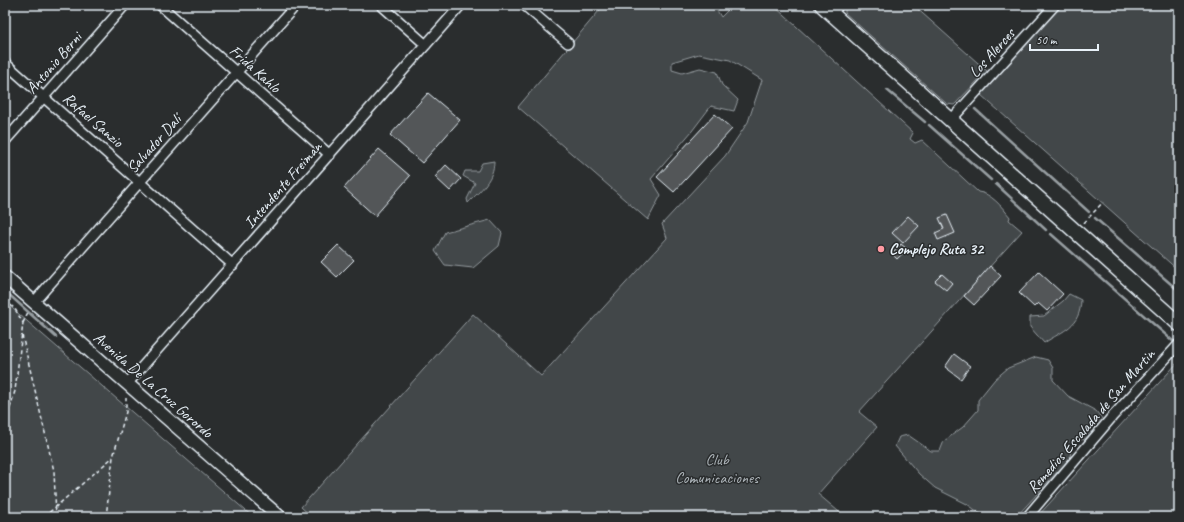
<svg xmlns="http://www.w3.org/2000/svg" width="1184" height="522" viewBox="0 0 1184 522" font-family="Caveat,sans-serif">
<rect width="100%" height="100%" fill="#2a2d2e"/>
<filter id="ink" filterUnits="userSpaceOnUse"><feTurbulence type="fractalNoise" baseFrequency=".025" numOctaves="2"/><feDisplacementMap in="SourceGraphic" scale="8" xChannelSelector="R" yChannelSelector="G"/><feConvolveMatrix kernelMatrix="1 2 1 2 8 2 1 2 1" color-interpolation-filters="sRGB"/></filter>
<g filter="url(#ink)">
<path fill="#424648" stroke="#959ca0" d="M 604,5 L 719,5 L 716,9 L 721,17 L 733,5 L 773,5 L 913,133 L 910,139 L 915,143 L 922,140 L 978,192 C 991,193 1002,207 1010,217 L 1009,220 L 1022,231 L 859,412 L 877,427 L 818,494 L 845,517 L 312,517 L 301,507 L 473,314 L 541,376 L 667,238 L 662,224 L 725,156 L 748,122 L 762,80 L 730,60 L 699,54 L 672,62 L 672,70 L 682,73 L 700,68 L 717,72 L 722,85 L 738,100 L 734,111 L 711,106 L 692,131 L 651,179 L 661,195 L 648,220 L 518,107 Z
M 847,5 L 913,5 L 987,71 L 954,105 L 947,104 L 845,13 L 845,7 Z
M 1061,5 L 1179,5 L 1179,271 L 981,95 Z
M 494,161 C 494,179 481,190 468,203 L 467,199 L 475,183 L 463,176 L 465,171 L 478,171 L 482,163 Z
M 490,220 L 502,233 L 499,246 L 473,268 L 445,265 L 435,251 L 445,232 Z
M 1069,294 L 1081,300 C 1080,327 1064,330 1044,343 L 1030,327 L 1030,317 L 1044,316 L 1063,301 Z
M 5,302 L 253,517 L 5,517 Z
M 1036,357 L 1048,360 L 1053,368 L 1053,380 L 1068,396 L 1096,411 L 1103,420 L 1085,439 L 1072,442 L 1070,458 L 1016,517 L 985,517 L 967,504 L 935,488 L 919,474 L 895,446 L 899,437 L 908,435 L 931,451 L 940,451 L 944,441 L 963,427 L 978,410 L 978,400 L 995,379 L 1008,368 Z
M 1179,361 L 1179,517 L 1037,517 Z"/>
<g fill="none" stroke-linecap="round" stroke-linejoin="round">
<path stroke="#989fa3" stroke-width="2.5" d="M 887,90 L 925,122
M 975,109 L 1089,212
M 929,125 L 991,180
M 996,184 L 1046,230
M 1095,218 L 1179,291
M 1051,234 L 1174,342
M 5,291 L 56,337"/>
</g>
<path fill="#535759" stroke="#e8f1f8" d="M 428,93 L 460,120 L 422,163 L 390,135 Z
M 715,114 L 732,129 L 674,192 L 657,177 Z
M 379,149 L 410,176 L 375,216 L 344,188 Z
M 446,165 L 461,179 L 450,191 L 435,177 Z
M 947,215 L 955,233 L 938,240 L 935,233 L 944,229 L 939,218 Z
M 908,216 L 919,226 L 903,243 L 892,233 Z
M 901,244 L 907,249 L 897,259 L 892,254 Z
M 338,245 L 354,260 L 337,277 L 321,262 Z
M 990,266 L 1001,276 L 974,305 L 964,296 Z
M 1039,272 L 1063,294 L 1047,311 L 1038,303 L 1034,307 L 1019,293 Z
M 942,274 L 952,283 L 946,290 L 935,281 Z
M 954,354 L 970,366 L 961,379 L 945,367 Z"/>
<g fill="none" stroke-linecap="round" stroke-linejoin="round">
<defs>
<path id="street" d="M 160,5 L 330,155
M 381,5 L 426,45
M 524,5 L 568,43
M 831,14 L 839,5
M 5,63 L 233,265
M 951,120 L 1055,5
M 5,141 L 125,5
M 34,302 L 296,5
M 127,384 L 461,5
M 1027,517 L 1112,417 L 1179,344"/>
<path id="secondary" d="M 5,277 L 280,517"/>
<path id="primary" d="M 822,5 L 1179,324"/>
</defs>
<use href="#street" stroke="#e8f1f8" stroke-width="12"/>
<use href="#secondary" stroke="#e8f1f8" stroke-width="15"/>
<use href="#primary" stroke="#e8f1f8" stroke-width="17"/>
<path stroke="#e8f1f8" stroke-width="1.5" stroke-dasharray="4 3" stroke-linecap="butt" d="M 1084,223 L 1103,202
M 5,300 L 15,309 L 23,323 L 15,391 L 5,425
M 23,323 L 28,312
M 22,335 L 54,471 L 56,517
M 44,517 L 113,457
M 106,517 L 113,457 L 126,412 L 126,398"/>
<use href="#street" stroke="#2a2d2e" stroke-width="9"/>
<use href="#secondary" stroke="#2a2d2e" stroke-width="12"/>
<use href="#primary" stroke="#2a2d2e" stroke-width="14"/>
</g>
</g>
<circle fill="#ff9aa2" stroke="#2a2d2e" stroke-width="1.5" cx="881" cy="249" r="4"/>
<g text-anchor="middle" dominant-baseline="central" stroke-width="3" stroke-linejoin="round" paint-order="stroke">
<g font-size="16" fill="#e8f1f8" stroke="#2a2d2e">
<text transform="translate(992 53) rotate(-48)">Los Alerces</text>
<text transform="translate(54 63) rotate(-49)">Antonio Berni</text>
<text transform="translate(255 69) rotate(42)">Frida Kahlo</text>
<text transform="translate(93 120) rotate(41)">Rafael Sanzio</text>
<text transform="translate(154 144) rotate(-48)">Salvador Dalí</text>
<text transform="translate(283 185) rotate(-49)">Intendente Freiman</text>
<text transform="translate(153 385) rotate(41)">Avenida De La Cruz Gorordo</text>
<text transform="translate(1091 421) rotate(-49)">Remedios Escalada de San Martin</text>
</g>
<g font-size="16" font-weight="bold" fill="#e8f1f8" stroke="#2a2d2e" text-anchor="start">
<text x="889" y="249">Complejo Ruta 32</text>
</g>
<g font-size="16" fill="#aeb5ba" stroke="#2a2d2e">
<text x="717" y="460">Club<tspan x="717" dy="18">Comunicaciones</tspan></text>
</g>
</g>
<rect width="1184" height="522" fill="none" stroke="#2a2d2e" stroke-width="20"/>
<rect x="10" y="10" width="1164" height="502" fill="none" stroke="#e8f1f8" stroke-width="1.5" filter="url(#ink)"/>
<path d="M1030 44v6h68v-6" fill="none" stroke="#e8f1f8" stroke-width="2"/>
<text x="1036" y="44" font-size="12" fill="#e8f1f8" stroke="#2a2d2e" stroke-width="3" paint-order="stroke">50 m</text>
</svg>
